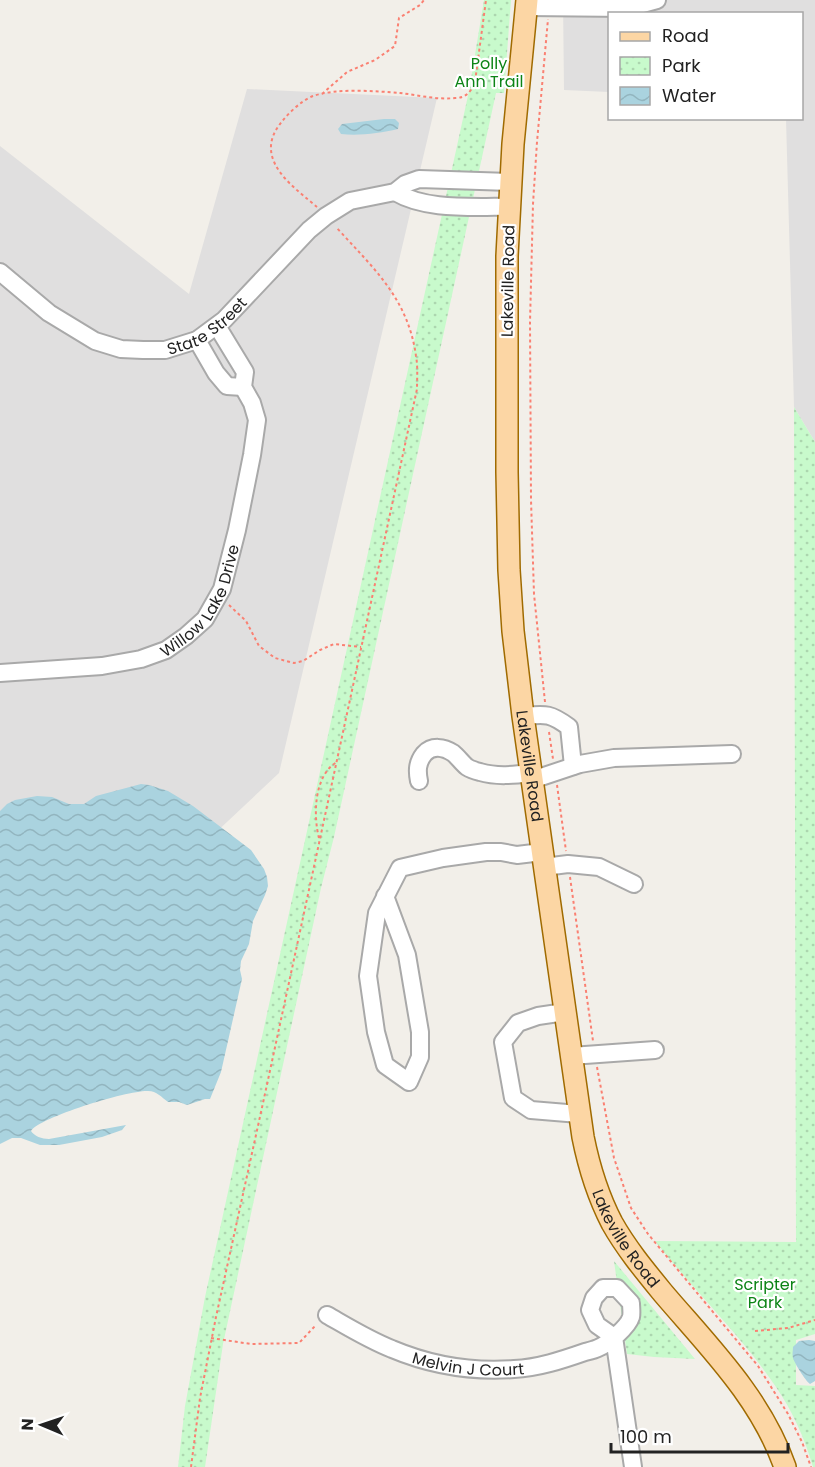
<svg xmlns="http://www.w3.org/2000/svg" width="815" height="1467" viewBox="0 0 815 1467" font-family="Poppins,sans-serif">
<defs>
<pattern id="park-dots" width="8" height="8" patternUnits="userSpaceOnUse" patternTransform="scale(1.5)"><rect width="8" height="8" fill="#c8facc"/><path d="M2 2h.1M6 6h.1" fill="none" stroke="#acd6af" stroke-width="1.8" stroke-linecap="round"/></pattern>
<pattern id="water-waves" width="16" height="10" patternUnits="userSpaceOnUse" patternTransform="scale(1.5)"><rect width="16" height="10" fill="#aad3df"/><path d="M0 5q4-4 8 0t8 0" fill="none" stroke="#92b5bf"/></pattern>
</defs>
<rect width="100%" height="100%" fill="#f2efe9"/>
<path fill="#e0dfdf" d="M 563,0 L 815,0 L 815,442 L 794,407 L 786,119 L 802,118 L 802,14 L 610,14 L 609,92 L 564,90 Z
M 247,89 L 437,98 L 279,773 L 195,852 L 0,1052 L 0,146 L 189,294 Z"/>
<path fill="url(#park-dots)" d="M 484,0 L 511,0 L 504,93 L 496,93 L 334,837 L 321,888 L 223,1344 L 205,1467 L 178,1467 L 185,1406 L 205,1297 L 469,91 Z
M 794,407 L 815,442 L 815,1334 L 796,1340 L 796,1385 L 815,1386 L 815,1467 L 813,1467 C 805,1439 793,1412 776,1387 C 741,1335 694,1291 655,1241 L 796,1242 Z
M 614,1261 L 695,1359 L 654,1357 L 627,1354 Z"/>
<path fill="url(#water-waves)" d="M 384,119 L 395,119 L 399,123 L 398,129 C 380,133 360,136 341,134 L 338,129 L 342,124 Z
M 141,784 L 149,785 L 168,791 L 193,806 L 251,850 L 264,869 L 267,877 L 268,886 L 265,895 L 253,921 L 249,944 L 241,961 L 240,970 L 242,979 L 221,1072 L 210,1099 L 205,1099 L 187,1105 L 179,1102 L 168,1102 C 161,1097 157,1091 148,1091 C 129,1090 40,1117 31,1131 C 34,1136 42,1139 49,1139 L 126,1125 L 122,1130 L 102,1137 L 59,1145 L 40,1145 L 21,1138 L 12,1138 L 0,1144 L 0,811 L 7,804 L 15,800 L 37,796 L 52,797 L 69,804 L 84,804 L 96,796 Z
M 809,1340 L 815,1341 L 815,1381 L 810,1384 C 805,1380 795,1364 793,1358 C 792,1354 793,1351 793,1347 L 799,1341 Z"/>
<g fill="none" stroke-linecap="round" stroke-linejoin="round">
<defs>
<g id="minor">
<path d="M 526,7 L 628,8 L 657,0"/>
<path d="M 395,192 C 427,211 473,206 509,207"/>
<path id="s1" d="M 0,272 L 49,313 L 95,341 L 121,349 L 143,350 L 165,350 L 197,340 L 224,320 L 309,230 L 326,216 L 350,201 L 395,192 L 405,184 L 419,179 L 511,182"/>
<path d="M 197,340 L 216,373 L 227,386 L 243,387"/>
<path id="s2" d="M 0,673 L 102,666 L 141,659 L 166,650 L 186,636 L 205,619 L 222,589 L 237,530 L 252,455 L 257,420 L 252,403 L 243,387 L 245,372 L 217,326"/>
<path d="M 523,716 C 546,714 550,713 569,727 L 573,766"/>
<path d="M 532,780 L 580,764 L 614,758 L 732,754"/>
<path d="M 419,781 C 417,771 417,763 424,754 C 432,745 444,747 453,753 C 458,757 462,763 467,767 C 470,769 476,771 480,772 C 497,777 514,775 531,773"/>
<path d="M 544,867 L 568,864 L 599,867 L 634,884"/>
<path d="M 385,896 L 407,955 L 420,1032 L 420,1057 L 409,1082 L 385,1065 L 376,1032 L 368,976 L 377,913 L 400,868 L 443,858 L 486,852 L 501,852 L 517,855 L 542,852"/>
<path d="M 565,1012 L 538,1016 L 518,1023 L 503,1042 L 513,1098 L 531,1110 L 579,1114"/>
<path d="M 571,1056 L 655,1050"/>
<path id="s3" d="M 327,1315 C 348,1327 369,1340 392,1349 C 430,1365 473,1372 514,1369 C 538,1368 562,1360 585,1352 C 589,1351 594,1350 598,1348 C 608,1344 628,1327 631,1317 C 632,1313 631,1307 631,1303 L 617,1288 L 603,1288 L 594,1298 L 590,1310 L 597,1325 L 614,1337 L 633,1467"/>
</g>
<g id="major">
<path id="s4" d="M 527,0 L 513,144 L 507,256 L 507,472 L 509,570 L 513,631 L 523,716 L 583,1137 C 589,1167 598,1196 612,1223 C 626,1248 645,1271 663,1293 C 709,1347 761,1398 785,1467"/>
</g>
</defs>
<use href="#minor" stroke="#a9a9a9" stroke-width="20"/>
<use href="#major" stroke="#a06b00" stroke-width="24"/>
<path stroke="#fa8072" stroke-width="2" stroke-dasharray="3 3" stroke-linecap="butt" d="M 322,94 L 347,72 L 375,60 L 395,46 L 399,18 L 420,5 L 424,0
M 317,207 C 296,189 257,163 276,130 C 283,118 300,101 313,96 C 337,88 375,91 400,93 C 418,95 437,100 455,98 C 466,98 471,92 475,82 L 486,0
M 229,605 L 246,621 L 259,646 L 275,658 L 294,663 L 303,661 L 320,650 L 334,644 L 361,647
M 545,702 L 534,594 L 531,500 L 530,322 L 533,204 L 537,142 L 548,19
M 549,732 L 553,759
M 557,785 L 566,851
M 319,838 C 313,815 314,775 337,762
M 570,877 L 593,1041
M 597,1067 L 614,1158 L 631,1208 L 648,1234 L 758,1366 L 788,1414 L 802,1442 L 811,1467
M 755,1331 L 788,1328 L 815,1320
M 211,1338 L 251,1344 L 299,1343 L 316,1325
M 191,1467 L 200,1398 L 216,1317 L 263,1103 L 417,389 C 417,378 418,367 416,356 C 408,298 373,268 336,227"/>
<use href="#minor" stroke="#fff" stroke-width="16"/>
<use href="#major" stroke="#fcd6a4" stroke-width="21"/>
</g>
<g text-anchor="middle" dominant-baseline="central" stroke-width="4.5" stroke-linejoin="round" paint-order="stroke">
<g font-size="16" fill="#0c8416" stroke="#fff">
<text x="489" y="63">Polly<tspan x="489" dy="18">Ann Trail</tspan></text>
<text x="765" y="1284">Scripter<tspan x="765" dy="18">Park</tspan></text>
</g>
<g font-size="16" fill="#222" stroke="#fff">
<text transform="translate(508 281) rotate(-89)">Lakeville Road</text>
<text stroke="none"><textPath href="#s1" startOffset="238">State Street</textPath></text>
<text stroke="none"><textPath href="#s2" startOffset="231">Willow Lake Drive</textPath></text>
<text stroke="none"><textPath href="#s4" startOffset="768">Lakeville Road</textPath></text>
<text stroke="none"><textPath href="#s4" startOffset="1254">Lakeville Road</textPath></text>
<text stroke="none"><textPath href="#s3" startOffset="152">Melvin J Court</textPath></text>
</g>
</g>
<rect x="608" y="12" width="195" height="108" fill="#ffffff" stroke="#a7a7a7" stroke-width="1.5"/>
<rect x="620" y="32" width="30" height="9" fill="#fcd6a4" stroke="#a7a7a7" stroke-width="1.5"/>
<text x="662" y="42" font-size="18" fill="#222222">Road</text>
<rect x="620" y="57" width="30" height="18" fill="url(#park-dots)" stroke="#a7a7a7" stroke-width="1.5"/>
<text x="662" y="72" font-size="18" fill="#222222">Park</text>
<rect x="620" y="87" width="30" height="18" fill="url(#water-waves)" stroke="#a7a7a7" stroke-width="1.5"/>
<text x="662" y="102" font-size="18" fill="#222222">Water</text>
<g transform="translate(42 1425) rotate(272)" stroke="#ffffff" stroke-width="4.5" paint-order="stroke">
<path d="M0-4.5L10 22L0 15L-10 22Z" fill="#222222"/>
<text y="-9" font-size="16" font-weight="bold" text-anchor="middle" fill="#222222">N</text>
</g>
<path d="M611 1443v9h177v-9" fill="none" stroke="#222222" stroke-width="3"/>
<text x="620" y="1443" font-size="18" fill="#222222" stroke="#ffffff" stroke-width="4.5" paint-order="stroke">100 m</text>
</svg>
